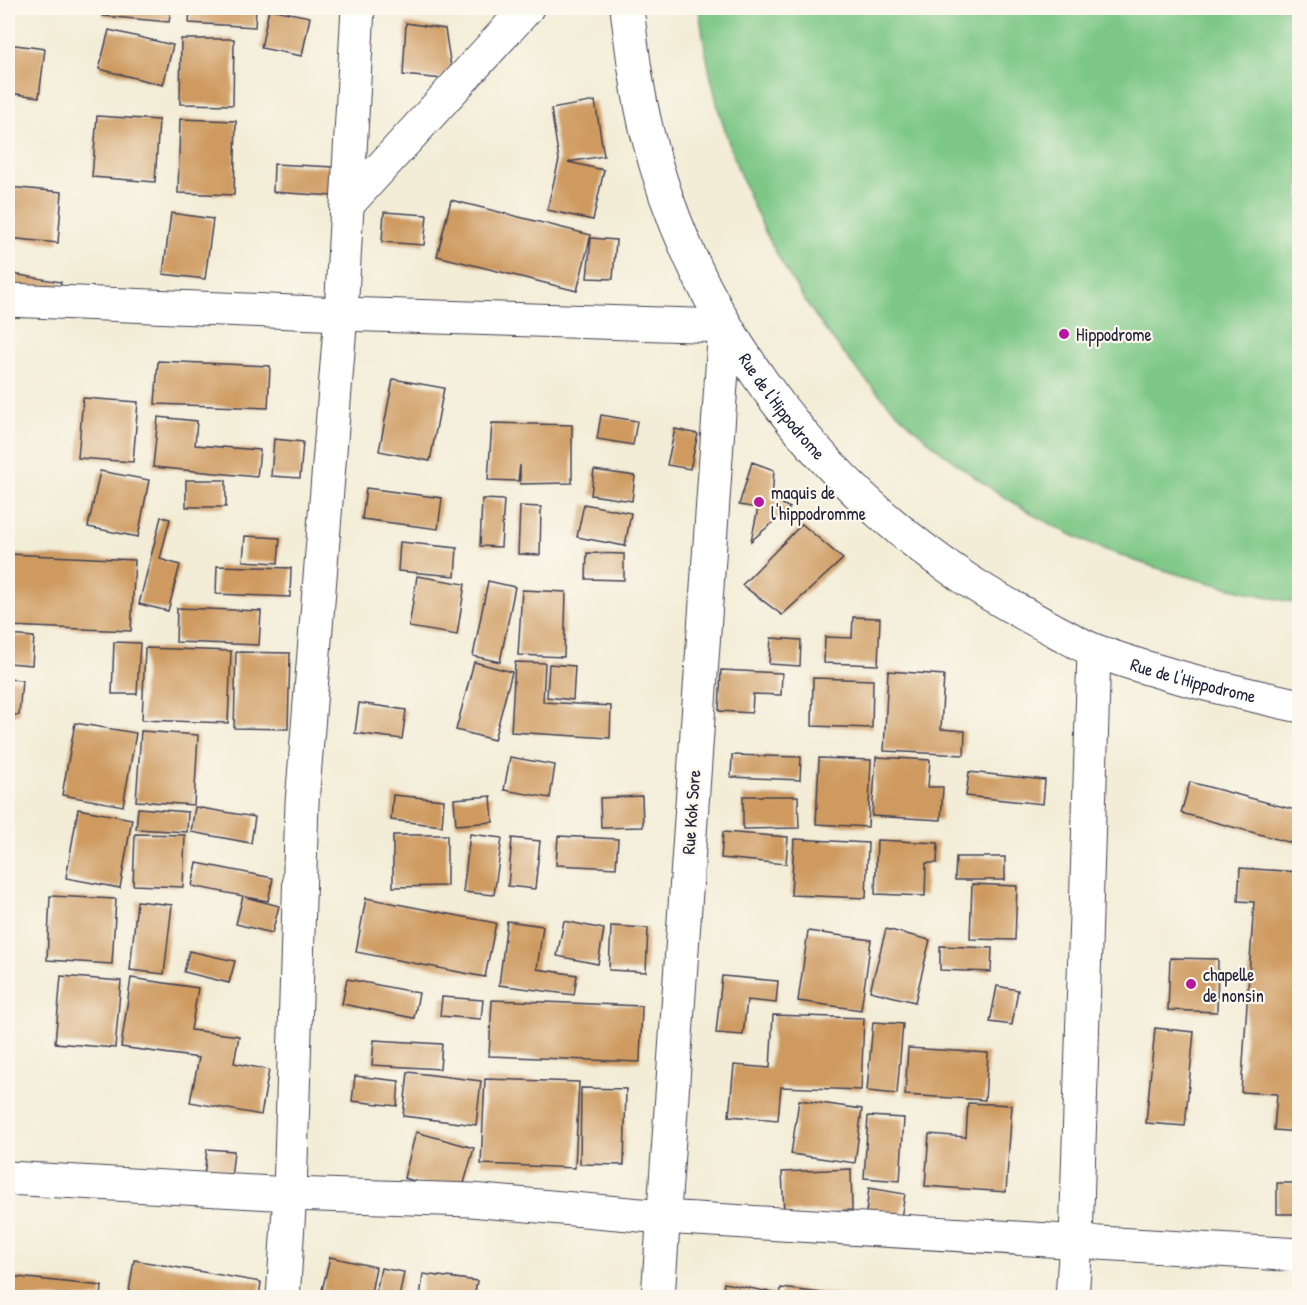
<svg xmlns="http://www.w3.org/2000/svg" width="1307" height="1305" viewBox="0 0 1307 1305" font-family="'Patrick Hand',sans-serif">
<rect width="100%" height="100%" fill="#fbf7ec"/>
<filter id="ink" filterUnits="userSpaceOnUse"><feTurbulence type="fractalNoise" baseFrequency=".0167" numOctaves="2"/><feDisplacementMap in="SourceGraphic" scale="12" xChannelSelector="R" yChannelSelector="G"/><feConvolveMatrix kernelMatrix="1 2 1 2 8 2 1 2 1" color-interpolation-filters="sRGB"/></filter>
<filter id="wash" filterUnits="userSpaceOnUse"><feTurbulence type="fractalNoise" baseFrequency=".008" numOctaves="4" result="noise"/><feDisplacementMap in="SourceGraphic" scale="24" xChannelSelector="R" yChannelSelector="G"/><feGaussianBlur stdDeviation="1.35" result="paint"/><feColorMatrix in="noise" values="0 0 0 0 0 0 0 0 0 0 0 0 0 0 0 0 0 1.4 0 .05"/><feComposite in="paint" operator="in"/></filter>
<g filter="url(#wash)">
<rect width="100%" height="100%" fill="#f3edd7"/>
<path fill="#7bc785" stroke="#4e7460" stroke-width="1.5" d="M 699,8 L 1299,8 L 1299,604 C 1221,586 1141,569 1068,533 C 861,429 727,237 699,8 Z"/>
<g id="blocks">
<path fill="#ce9a5f" d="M 103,8 L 171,8 L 169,22 L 103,16 Z
M 190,8 L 256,8 L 255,27 L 189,23 Z
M 269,9 L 310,17 L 302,56 L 261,48 Z
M 406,23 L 445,29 L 453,80 L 403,75 Z
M 109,30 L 173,45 L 163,85 L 99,69 Z
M 181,39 L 234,39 L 233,105 L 180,104 Z
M 8,44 L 45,49 L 39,97 L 8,93 Z
M 595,101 L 604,156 L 568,162 L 604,170 L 593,220 L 547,210 L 559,160 L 551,109 Z
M 97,116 L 159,120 L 155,182 L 92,177 Z
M 180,119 L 236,121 L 234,195 L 178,193 Z
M 274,164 L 334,167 L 333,196 L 273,192 Z
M 8,187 L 62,192 L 58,243 L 8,238 Z
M 451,200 L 591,235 L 577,291 L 437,256 Z
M 384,212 L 427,215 L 424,245 L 382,242 Z
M 171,213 L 213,219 L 205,279 L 163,274 Z
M 591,238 L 616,240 L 613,279 L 587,278 Z
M 13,274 L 61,282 L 57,308 L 9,300 Z
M 158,361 L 270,366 L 268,408 L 155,404 Z
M 393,379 L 444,388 L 430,461 L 379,451 Z
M 83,398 L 138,402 L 133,462 L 78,458 Z
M 601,415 L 637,421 L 633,445 L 597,439 Z
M 158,417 L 197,421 L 195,445 L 260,450 L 257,477 L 153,467 Z
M 492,423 L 572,425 L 572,483 L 520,484 L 520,465 L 518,481 L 488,480 Z
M 675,429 L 698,434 L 690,469 L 667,465 Z
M 274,439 L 303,442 L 300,478 L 271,476 Z
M 752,462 L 774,470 L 772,499 L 790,508 L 751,541 L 758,508 L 739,505 Z
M 594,470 L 635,476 L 632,501 L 591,495 Z
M 100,471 L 149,480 L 138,537 L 88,527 Z
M 186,480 L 226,480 L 226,507 L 186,507 Z
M 366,488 L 442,498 L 438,529 L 362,519 Z
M 482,499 L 504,500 L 501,547 L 480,546 Z
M 584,504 L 631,513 L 625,546 L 577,537 Z
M 520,506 L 541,507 L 540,555 L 518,554 Z
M 161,517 L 170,519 L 160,559 L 180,565 L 168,611 L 139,604 Z
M 802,524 L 843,559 L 782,615 L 742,585 Z
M 245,536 L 280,538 L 278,563 L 243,561 Z
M 400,542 L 457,548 L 455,576 L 398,571 Z
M 587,553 L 624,554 L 624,580 L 586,579 Z
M 8,554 L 135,560 L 131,631 L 8,626 Z
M 217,566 L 291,568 L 290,597 L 216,594 Z
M 417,576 L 465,584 L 457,635 L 409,627 Z
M 488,581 L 515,587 L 500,662 L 473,656 Z
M 522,590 L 566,592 L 564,657 L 518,655 Z
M 177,608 L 261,611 L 259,645 L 176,642 Z
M 853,617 L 880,618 L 878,665 L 824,663 L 825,637 L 852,638 Z
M 8,635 L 34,637 L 32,665 L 8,663 Z
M 771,638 L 801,640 L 800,666 L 769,664 Z
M 114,642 L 140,643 L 137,694 L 112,694 Z
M 145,648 L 231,651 L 228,723 L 142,720 Z
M 236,652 L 290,653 L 288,729 L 234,728 Z
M 474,662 L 512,672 L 494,740 L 456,730 Z
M 515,662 L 545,663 L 543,702 L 611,706 L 610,738 L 511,732 Z
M 549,664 L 575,666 L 573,700 L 547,697 Z
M 721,670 L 782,673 L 781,695 L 753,694 L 752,713 L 719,711 Z
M 888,671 L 944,675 L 941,729 L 965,731 L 964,755 L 884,751 Z
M 813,678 L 873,680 L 872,728 L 812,726 Z
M 8,679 L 22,680 L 19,715 L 8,715 Z
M 359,703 L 406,710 L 402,739 L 355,733 Z
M 75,723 L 136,733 L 123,806 L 62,795 Z
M 141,731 L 198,735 L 194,805 L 136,801 Z
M 732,755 L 801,757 L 800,780 L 731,777 Z
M 510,757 L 555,765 L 550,798 L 504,790 Z
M 876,757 L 930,760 L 928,787 L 943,787 L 941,820 L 872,816 Z
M 819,758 L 871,760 L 868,827 L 816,824 Z
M 969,772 L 1045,780 L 1043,804 L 966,796 Z
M 1190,782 L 1299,811 L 1299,845 L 1181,813 Z
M 393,795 L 444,800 L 442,826 L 391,820 Z
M 491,796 L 493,822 L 456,825 L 454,799 Z
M 642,796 L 643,827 L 601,828 L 600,798 Z
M 743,796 L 798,796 L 799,828 L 743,829 Z
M 195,807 L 255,817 L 251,843 L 191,832 Z
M 138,808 L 188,812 L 187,832 L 136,829 Z
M 78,809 L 132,819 L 120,888 L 66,878 Z
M 723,832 L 788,837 L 786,864 L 721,858 Z
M 135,834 L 185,835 L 183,887 L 133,885 Z
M 470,834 L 502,838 L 494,895 L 463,892 Z
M 393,835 L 447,835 L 447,886 L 393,887 Z
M 558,836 L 618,839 L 616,868 L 556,865 Z
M 512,838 L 540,841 L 535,889 L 508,886 Z
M 794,839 L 868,843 L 866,898 L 791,895 Z
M 877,840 L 938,843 L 937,863 L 926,863 L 925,896 L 875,894 Z
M 956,857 L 1005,857 L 1005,880 L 955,880 Z
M 197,863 L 273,878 L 268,901 L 245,897 L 279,906 L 272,933 L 236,924 L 243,896 L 192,886 Z
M 1240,868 L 1299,872 L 1299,1132 L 1274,1130 L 1277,1094 L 1241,1092 L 1254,902 L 1238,901 Z
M 972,884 L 1017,886 L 1015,940 L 970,939 Z
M 50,896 L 116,899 L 112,964 L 47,960 Z
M 366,898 L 496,923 L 485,977 L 356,952 Z
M 137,901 L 172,905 L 164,974 L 130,970 Z
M 507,921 L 543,926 L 537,969 L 577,975 L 574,995 L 499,985 Z
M 564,921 L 604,929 L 598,964 L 557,956 Z
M 611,926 L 648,928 L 646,972 L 609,970 Z
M 886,929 L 930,940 L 915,1002 L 870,991 Z
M 808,931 L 871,940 L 861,1010 L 798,1001 Z
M 940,946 L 992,948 L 991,972 L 940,970 Z
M 189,951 L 235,961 L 229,983 L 184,972 Z
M 1170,958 L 1218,959 L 1217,1012 L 1168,1010 Z
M 61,976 L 121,981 L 115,1048 L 55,1043 Z
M 722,976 L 778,981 L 776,1003 L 747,1000 L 743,1035 L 716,1033 Z
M 131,978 L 198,988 L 191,1030 L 239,1036 L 234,1063 L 269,1070 L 261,1115 L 190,1102 L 199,1058 L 121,1047 Z
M 347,979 L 419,993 L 414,1018 L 342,1004 Z
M 997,986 L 1018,990 L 1012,1025 L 990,1022 Z
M 442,997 L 483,1000 L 481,1019 L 440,1016 Z
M 492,1000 L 642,1006 L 640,1062 L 489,1056 Z
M 773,1015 L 864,1018 L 861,1090 L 781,1087 L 778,1120 L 729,1116 L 734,1065 L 770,1068 Z
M 873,1022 L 903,1024 L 897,1094 L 867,1091 Z
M 1155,1028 L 1194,1032 L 1185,1126 L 1146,1123 Z
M 374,1040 L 442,1044 L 440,1069 L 372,1065 Z
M 908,1048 L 988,1053 L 985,1100 L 905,1095 Z
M 408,1072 L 481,1081 L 476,1125 L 403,1116 Z
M 355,1076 L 399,1081 L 397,1106 L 352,1101 Z
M 485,1079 L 579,1082 L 575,1168 L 481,1164 Z
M 581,1088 L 626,1089 L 624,1165 L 580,1164 Z
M 799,1100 L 862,1109 L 855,1163 L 791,1154 Z
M 968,1103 L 1012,1105 L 1006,1192 L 925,1186 L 929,1134 L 966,1137 Z
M 868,1116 L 904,1118 L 900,1181 L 864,1178 Z
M 416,1132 L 474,1148 L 461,1194 L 404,1178 Z
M 207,1149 L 234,1151 L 231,1179 L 204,1177 Z
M 851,1169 L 852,1210 L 784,1213 L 782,1172 Z
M 1277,1183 L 1299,1183 L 1299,1214 L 1277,1214 Z
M 869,1188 L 905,1194 L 901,1218 L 866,1213 Z
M 330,1257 L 376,1267 L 370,1298 L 357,1298 L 322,1290 Z
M 134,1260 L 261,1282 L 259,1298 L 128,1298 Z
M 381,1268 L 404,1272 L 399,1298 L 375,1298 Z
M 423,1274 L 477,1281 L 474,1298 L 420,1298 Z
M 8,1276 L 102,1286 L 101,1298 L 8,1298 Z
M 724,1283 L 775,1293 L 774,1298 L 722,1298 Z
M 781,1288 L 846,1296 L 846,1298 L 780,1298 Z"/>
</g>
</g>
<g filter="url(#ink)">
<use href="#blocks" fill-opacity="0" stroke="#414052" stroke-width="1.5"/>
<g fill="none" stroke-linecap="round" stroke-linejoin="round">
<defs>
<g id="minor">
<path id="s1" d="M 627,8 C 632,50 637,91 647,132 C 692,314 808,474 963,577 C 992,597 1023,613 1054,630 C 1068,637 1082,646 1096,651 C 1161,675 1232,691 1300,706"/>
<path d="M 347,205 L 527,8"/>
<path d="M 8,300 L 341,314 L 725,326 L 658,1298"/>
<path d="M 8,1178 L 290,1194 L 471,1200 L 663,1217 L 1300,1255"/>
<path d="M 283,1298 L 290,1194 L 302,803 L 341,314 L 358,8"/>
<path d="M 1072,1298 L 1076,1242 L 1094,651"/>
</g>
</defs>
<use href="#minor" stroke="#414052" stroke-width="35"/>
<use href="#minor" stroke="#fff" stroke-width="33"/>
</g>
</g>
<g fill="#b5179e" stroke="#fbf7ec" stroke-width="2">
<circle cx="1064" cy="334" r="6"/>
<circle cx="759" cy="502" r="6"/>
<circle cx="1191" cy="984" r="6"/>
</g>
<g text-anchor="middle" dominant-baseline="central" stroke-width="4.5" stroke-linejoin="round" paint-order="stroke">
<g font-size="18" fill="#22223b" stroke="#fbf7ec" text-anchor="start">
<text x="1076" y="334">Hippodrome</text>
<text x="771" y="492">maquis de<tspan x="771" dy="21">l'hippodromme</tspan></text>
<text x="1203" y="974">chapelle<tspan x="1203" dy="21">de nonsin</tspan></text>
</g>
<g font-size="18" fill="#22223b" stroke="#fbf7ec">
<text stroke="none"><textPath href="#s1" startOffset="434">Rue de l'Hippodrome</textPath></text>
<text stroke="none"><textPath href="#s1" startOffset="938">Rue de l'Hippodrome</textPath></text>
<text transform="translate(691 812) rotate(-86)">Rue Kok Sore</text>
</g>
</g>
<rect width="1307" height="1305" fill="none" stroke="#fbf7ec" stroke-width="30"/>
</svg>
